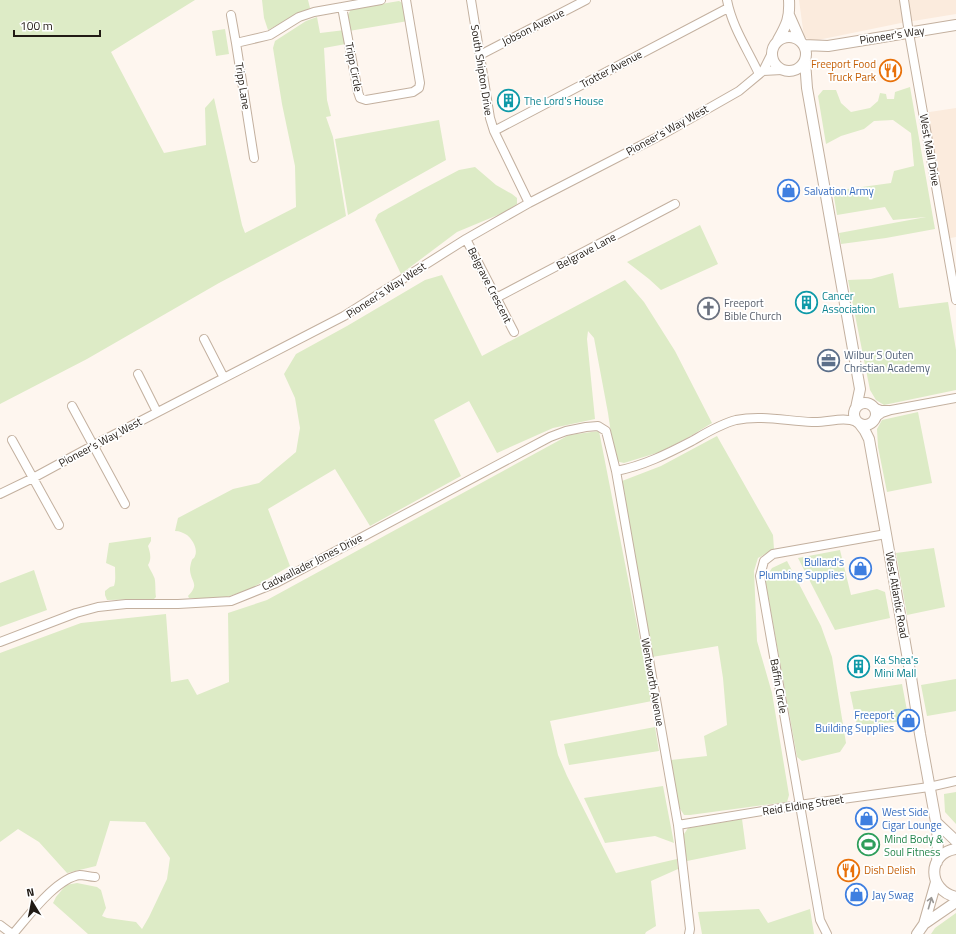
<svg xmlns="http://www.w3.org/2000/svg" width="956" height="934" viewBox="0 0 956 934" font-family="'Titillium Web',sans-serif">
<rect width="100%" height="100%" fill="#fef6ef"/>
<path fill="#fbebdd" d="M 799,0 L 956,0 L 956,14 L 901,23 L 813,41 L 804,37 Z
M 956,108 L 956,237 L 945,239 L 923,113 Z"/>
<path fill="#ddebc6" d="M 0,0 L 195,0 L 111,52 L 164,153 L 206,145 L 205,108 L 214,98 L 242,225 L 245,233 L 296,207 L 295,166 L 282,104 L 273,48 L 275,41 L 306,21 L 317,17 L 320,33 L 345,30 L 346,44 L 324,48 L 327,100 L 331,116 L 326,117 L 333,137 L 346,216 L 219,283 L 87,359 L 0,404 Z
M 262,0 L 308,0 L 310,8 L 268,30 L 264,18 Z
M 399,1 L 404,4 L 408,21 L 349,31 L 347,17 L 351,9 Z
M 225,29 L 229,54 L 216,56 L 212,31 Z
M 910,87 L 935,229 L 886,238 L 841,244 L 839,233 L 926,217 L 893,220 L 885,207 L 837,215 L 833,191 L 891,183 L 894,171 L 914,166 L 911,133 L 893,120 L 874,121 L 864,129 L 841,136 L 826,144 L 818,96 L 823,90 L 836,90 L 841,103 L 851,112 L 870,108 L 878,101 L 880,93 L 886,94 L 887,99 L 894,99 L 895,92 Z
M 439,120 L 446,160 L 348,215 L 335,139 Z
M 475,167 L 496,185 L 512,194 L 517,198 L 517,204 L 505,212 L 457,232 L 401,274 L 375,220 L 378,214 L 423,189 L 459,170 Z
M 700,225 L 718,264 L 661,290 L 649,279 L 627,262 Z
M 893,273 L 899,308 L 948,302 L 956,350 L 956,390 L 884,405 L 876,400 L 870,390 L 848,280 L 871,279 Z
M 442,275 L 482,356 L 625,280 L 644,302 L 675,351 L 712,423 L 689,437 L 660,452 L 624,463 L 615,461 L 608,413 L 594,338 L 588,331 L 587,339 L 595,419 L 553,428 L 497,453 L 469,401 L 434,420 L 461,476 L 370,526 L 335,469 L 268,509 L 290,566 L 250,589 L 224,598 L 189,598 L 188,596 C 200,583 191,583 190,570 C 190,567 191,562 192,560 C 192,559 193,559 194,558 C 199,550 193,540 187,535 C 183,533 180,531 175,531 L 178,518 L 233,489 L 259,483 L 296,452 L 300,428 L 295,398 L 284,374 L 296,354 L 347,326 L 425,280 Z
M 918,412 L 932,483 L 887,492 L 878,447 L 877,429 L 882,420 Z
M 599,431 L 652,701 L 550,721 L 558,755 L 567,776 L 616,873 L 677,859 L 678,869 L 651,881 L 656,926 L 646,932 L 645,934 L 88,934 L 53,903 L 56,897 L 66,885 L 77,883 L 97,887 L 101,890 L 106,908 L 102,916 L 107,918 L 136,922 L 142,929 L 149,917 L 167,879 L 170,858 L 145,822 L 110,821 L 96,866 L 67,873 L 39,842 L 18,829 L 0,842 L 0,653 L 81,623 L 166,614 L 171,682 L 188,679 L 197,695 L 229,682 L 228,613 L 267,600 L 569,435 Z
M 717,436 L 773,535 L 774,549 L 758,558 L 754,571 L 757,641 L 772,693 L 789,795 L 787,802 L 690,815 L 684,815 L 679,807 L 671,760 L 707,756 L 704,736 L 727,725 L 723,678 L 718,646 L 652,657 L 622,481 L 661,466 Z
M 151,537 L 151,541 L 148,546 C 150,552 152,559 148,565 C 150,570 152,572 154,577 C 156,580 155,592 156,597 L 154,599 L 107,600 L 105,595 L 105,591 L 110,587 L 114,586 C 116,580 115,574 115,567 L 106,563 L 109,543 Z
M 934,548 L 945,607 L 907,615 L 896,553 Z
M 840,550 L 851,595 L 877,589 L 885,592 L 890,618 L 835,630 L 798,558 Z
M 787,561 L 821,626 L 832,657 L 846,743 L 840,752 L 802,761 L 797,757 L 765,579 L 772,568 Z
M 34,570 L 47,610 L 0,627 L 0,583 Z
M 956,679 L 956,711 L 927,716 L 921,685 Z
M 902,684 L 909,721 L 857,725 L 850,692 Z
M 655,727 L 659,751 L 569,765 L 564,744 Z
M 663,786 L 674,843 L 655,836 L 605,843 L 584,798 Z
M 956,792 L 956,824 L 945,812 L 944,794 Z
M 742,819 L 746,849 L 687,861 L 682,837 L 688,828 Z
M 759,909 L 768,923 L 810,909 L 814,934 L 702,934 L 698,912 Z
M 956,913 L 956,934 L 931,934 L 935,928 Z"/>
<g fill="none" stroke-linecap="round" stroke-linejoin="round">
<defs>
<path id="minor" d="M 471,0 L 490,118 L 494,131 L 529,203
M 727,0 C 732,27 748,50 759,74
M 904,0 L 909,33 L 956,300
M 342,7 L 358,92 L 360,98 L 366,100 L 413,92 L 419,88 L 420,83 L 406,0
M 231,15 L 236,43 L 254,158
M 236,43 L 270,35 L 299,17 L 314,12 L 381,0
M 480,55 L 586,0
M 763,71 L 782,70
M 494,131 L 728,8
M 466,239 L 514,332
M 496,298 L 675,204
M 204,339 L 224,378
M 138,374 L 157,412
M 72,406 L 125,504
M 873,407 L 881,410 L 889,410
M 875,418 L 882,413 L 891,410 L 956,398
M 12,440 L 59,525
M 616,471 C 643,466 667,454 692,441 C 706,433 720,424 736,420 C 761,415 787,421 812,422 C 828,423 842,416 857,422
M 0,494 L 33,478 L 94,445 L 344,316 L 466,239 L 529,203 L 667,132 L 739,91 L 763,71 L 771,55
M 0,642 L 76,613 L 98,607 L 126,604 L 178,604 L 231,601 L 276,583 L 550,437 L 566,431 L 586,427 L 598,426 L 606,431 L 616,471 L 678,825 L 690,929 L 689,934
M 678,825 L 799,805 L 929,787 L 956,781
M 0,925 L 12,934
M 13,934 C 28,917 56,878 80,875 C 84,875 90,877 95,877
M 827,934 L 820,920 L 760,576 L 764,561 L 773,554 L 886,534"/>
<path id="major" d="M 789,15 L 800,40
M772 54a17 17 0 1 1 34 0a17 17 0 1 1-34 0Z
M 778,40 C 787,24 790,18 789,0
M 804,45 L 828,46 L 956,25
M 805,61 L 807,88 L 860,389 L 856,408
M854 414a11 11 0 1 1 22 0a11 11 0 1 1-22 0Z
M 859,423 L 865,431 L 869,439 L 886,534 L 911,677 L 920,734 L 936,822 L 938,840 L 937,862
M 936,822 L 956,841
M 956,849 C 927,853 927,890 956,897
M 924,924 L 956,902
M 917,934 L 924,924 L 936,882"/>
</defs>
<use href="#minor" stroke="#c3b09f" stroke-width="10"/>
<use href="#major" stroke="#c3b09f" stroke-width="12"/>
<use href="#minor" stroke="#fff" stroke-width="8"/>
<use href="#major" stroke="#fff" stroke-width="10"/>
</g>
<defs><path id="oneway-shaft" d="M-6 0H5M1.5-3L5.5 0L1.5 3" fill="none" stroke-width="1.6" stroke-linecap="round" stroke-linejoin="round"/></defs>
<use stroke="#9b9895" href="#oneway-shaft" transform="translate(930 903) rotate(-74)"/>
<defs>
<symbol id="restaurant-ring" viewBox="-11 -11 22 22"><circle r="9.5" fill="#fff" stroke="#e8710a" stroke-width="1.5"/><path d="M-5-6h1v4h1v-4h1v4h1v-4h1v5L-1.5 .5V6h-2V.5L-5-1ZM5-6V6H3V1.5H1.5Q1.5-4 5-6Z" fill="#e8710a"/></symbol>
<symbol id="building-ring" viewBox="-11 -11 22 22"><circle r="9.5" fill="#fff" stroke="#0f9aa8" stroke-width="1.5"/><path d="M-4-6H4V6H1V3H-1V6H-4ZM-2.5-4.3h1.7v1.8h-1.7ZM.8-4.3h1.7v1.8H.8ZM-2.5-1h1.7V.8h-1.7ZM.8-1h1.7V.8H.8Z" fill="#0f9aa8"/></symbol>
<symbol id="shop-ring" viewBox="-11 -11 22 22"><circle r="9.5" fill="#fff" stroke="#3f7fe0" stroke-width="1.5"/><path d="M-5-2.5h2.3a2.7 3.5 0 0 1 5.4 0H5L5.5 6h-11ZM-1.5-2.5h3a1.5 2.3 0 0 0-3 0Z" fill="#3f7fe0"/></symbol>
<symbol id="church-ring" viewBox="-11 -11 22 22"><circle r="9.5" fill="#fff" stroke="#6b7280" stroke-width="1.5"/><path d="M-1.2-6h2.4v3.5h3.3v2.4h-3.3V6h-2.4V-.1h-3.3v-2.4h3.3Z" fill="#6b7280"/></symbol>
<symbol id="office-ring" viewBox="-11 -11 22 22"><circle r="9.5" fill="#fff" stroke="#5c6f8a" stroke-width="1.5"/><path d="M-6-3h4V-5.5h4V-3h4V5H-6ZM-1-4.5V-3h2v-1.5ZM-6 0V1H6V0Z" fill="#5c6f8a"/></symbol>
<symbol id="stadium-ring" viewBox="-11 -11 22 22"><circle r="9.5" fill="#fff" stroke="#2e9e5b" stroke-width="1.5"/><path d="M0-5a6.5 5 0 1 0 0 10a6.5 5 0 1 0 0-10ZM-3.5-1.8h7v3.6h-7Z" fill="#2e9e5b"/></symbol>
</defs>
<g fill-rule="evenodd">
<use href="#restaurant-ring" x="878" y="58" width="25" height="25"/>
<use href="#building-ring" x="496" y="88" width="25" height="25"/>
<use href="#shop-ring" x="776" y="178" width="25" height="25"/>
<use href="#building-ring" x="794" y="290" width="25" height="25"/>
<use href="#church-ring" x="696" y="296" width="25" height="25"/>
<use href="#office-ring" x="816" y="348" width="25" height="25"/>
<use href="#shop-ring" x="848" y="556" width="25" height="25"/>
<use href="#building-ring" x="846" y="654" width="25" height="25"/>
<use href="#shop-ring" x="896" y="708" width="25" height="25"/>
<use href="#shop-ring" x="854" y="806" width="25" height="25"/>
<use href="#stadium-ring" x="856" y="832" width="25" height="25"/>
<use href="#restaurant-ring" x="836" y="858" width="25" height="25"/>
<use href="#shop-ring" x="844" y="882" width="25" height="25"/>
</g>
<g text-anchor="middle" dominant-baseline="central" stroke-width="3.5" stroke-linejoin="round" paint-order="stroke">
<g font-size="11" fill="#211a14" stroke="#fff">
<text transform="translate(533 27) rotate(-27)">Jobson Avenue</text>
<text transform="translate(892 35) rotate(-9)">Pioneer's Way</text>
<text transform="translate(354 67) rotate(79)">Tripp Circle</text>
<text transform="translate(611 69) rotate(-28)">Trotter Avenue</text>
<text transform="translate(482 70) rotate(81)">South Shipton Drive</text>
<text transform="translate(243 86) rotate(81)">Tripp Lane</text>
<text transform="translate(667 130) rotate(-29)">Pioneer's Way West</text>
<text transform="translate(930 150) rotate(80)">West Mall Drive</text>
<text transform="translate(586 251) rotate(-28)">Belgrave Lane</text>
<text transform="translate(490 285) rotate(63)">Belgrave Crescent</text>
<text transform="translate(386 290) rotate(-33)">Pioneer's Way West</text>
<text transform="translate(100 442) rotate(-28)">Pioneer's Way West</text>
<text transform="translate(312 562) rotate(-27)">Cadwallader Jones Drive</text>
<text transform="translate(897 595) rotate(80)">West Atlantic Road</text>
<text transform="translate(653 682) rotate(80)">Wentworth Avenue</text>
<text transform="translate(779 686) rotate(80)">Baffin Circle</text>
<text transform="translate(803 805) rotate(-9)">Reid Elding Street</text>
</g>
<g font-size="11" fill="#c56008" stroke="#fff" text-anchor="end">
<text x="876" y="64">Freeport Food<tspan x="876" dy="13">Truck Park</tspan></text>
<text x="864" y="870" text-anchor="start">Dish Delish</text>
</g>
<g font-size="11" fill="#0d838f" stroke="#fff" text-anchor="start">
<text x="524" y="101">The Lord's House</text>
<text x="822" y="296">Cancer<tspan x="822" dy="13">Association</tspan></text>
<text x="874" y="660">Ka Shea's<tspan x="874" dy="13">Mini Mall</tspan></text>
</g>
<g font-size="11" fill="#366cbe" stroke="#fff" text-anchor="start">
<text x="804" y="191">Salvation Army</text>
<text x="844" y="562" text-anchor="end">Bullard's<tspan x="844" dy="13">Plumbing Supplies</tspan></text>
<text x="894" y="715" text-anchor="end">Freeport<tspan x="894" dy="13">Building Supplies</tspan></text>
<text x="882" y="812">West Side<tspan x="882" dy="13">Cigar Lounge</tspan></text>
<text x="872" y="895">Jay Swag</text>
</g>
<g font-size="11" fill="#5b616d" stroke="#fff" text-anchor="start">
<text x="724" y="303">Freeport<tspan x="724" dy="13">Bible Church</tspan></text>
</g>
<g font-size="11" fill="#4e5e75" stroke="#fff" text-anchor="start">
<text x="844" y="355">Wilbur S Outen<tspan x="844" dy="13">Christian Academy</tspan></text>
</g>
<g font-size="11" fill="#27864d" stroke="#fff" text-anchor="start">
<text x="884" y="839">Mind Body &amp;<tspan x="884" dy="13">Soul Fitness</tspan></text>
</g>
</g>
<g transform="translate(32 902) rotate(350)" stroke="#ffffff" stroke-width="3" paint-order="stroke">
<path d="M0-3L7 15L0 10L-7 15Z" fill="#211a14"/>
<text y="-6" font-size="11" font-weight="bold" text-anchor="middle" fill="#211a14">N</text>
</g>
<path d="M14 30v6h86v-6" fill="none" stroke="#211a14" stroke-width="2"/>
<text x="20" y="30" font-size="12" fill="#211a14" stroke="#ffffff" stroke-width="3" paint-order="stroke">100 m</text>
</svg>
